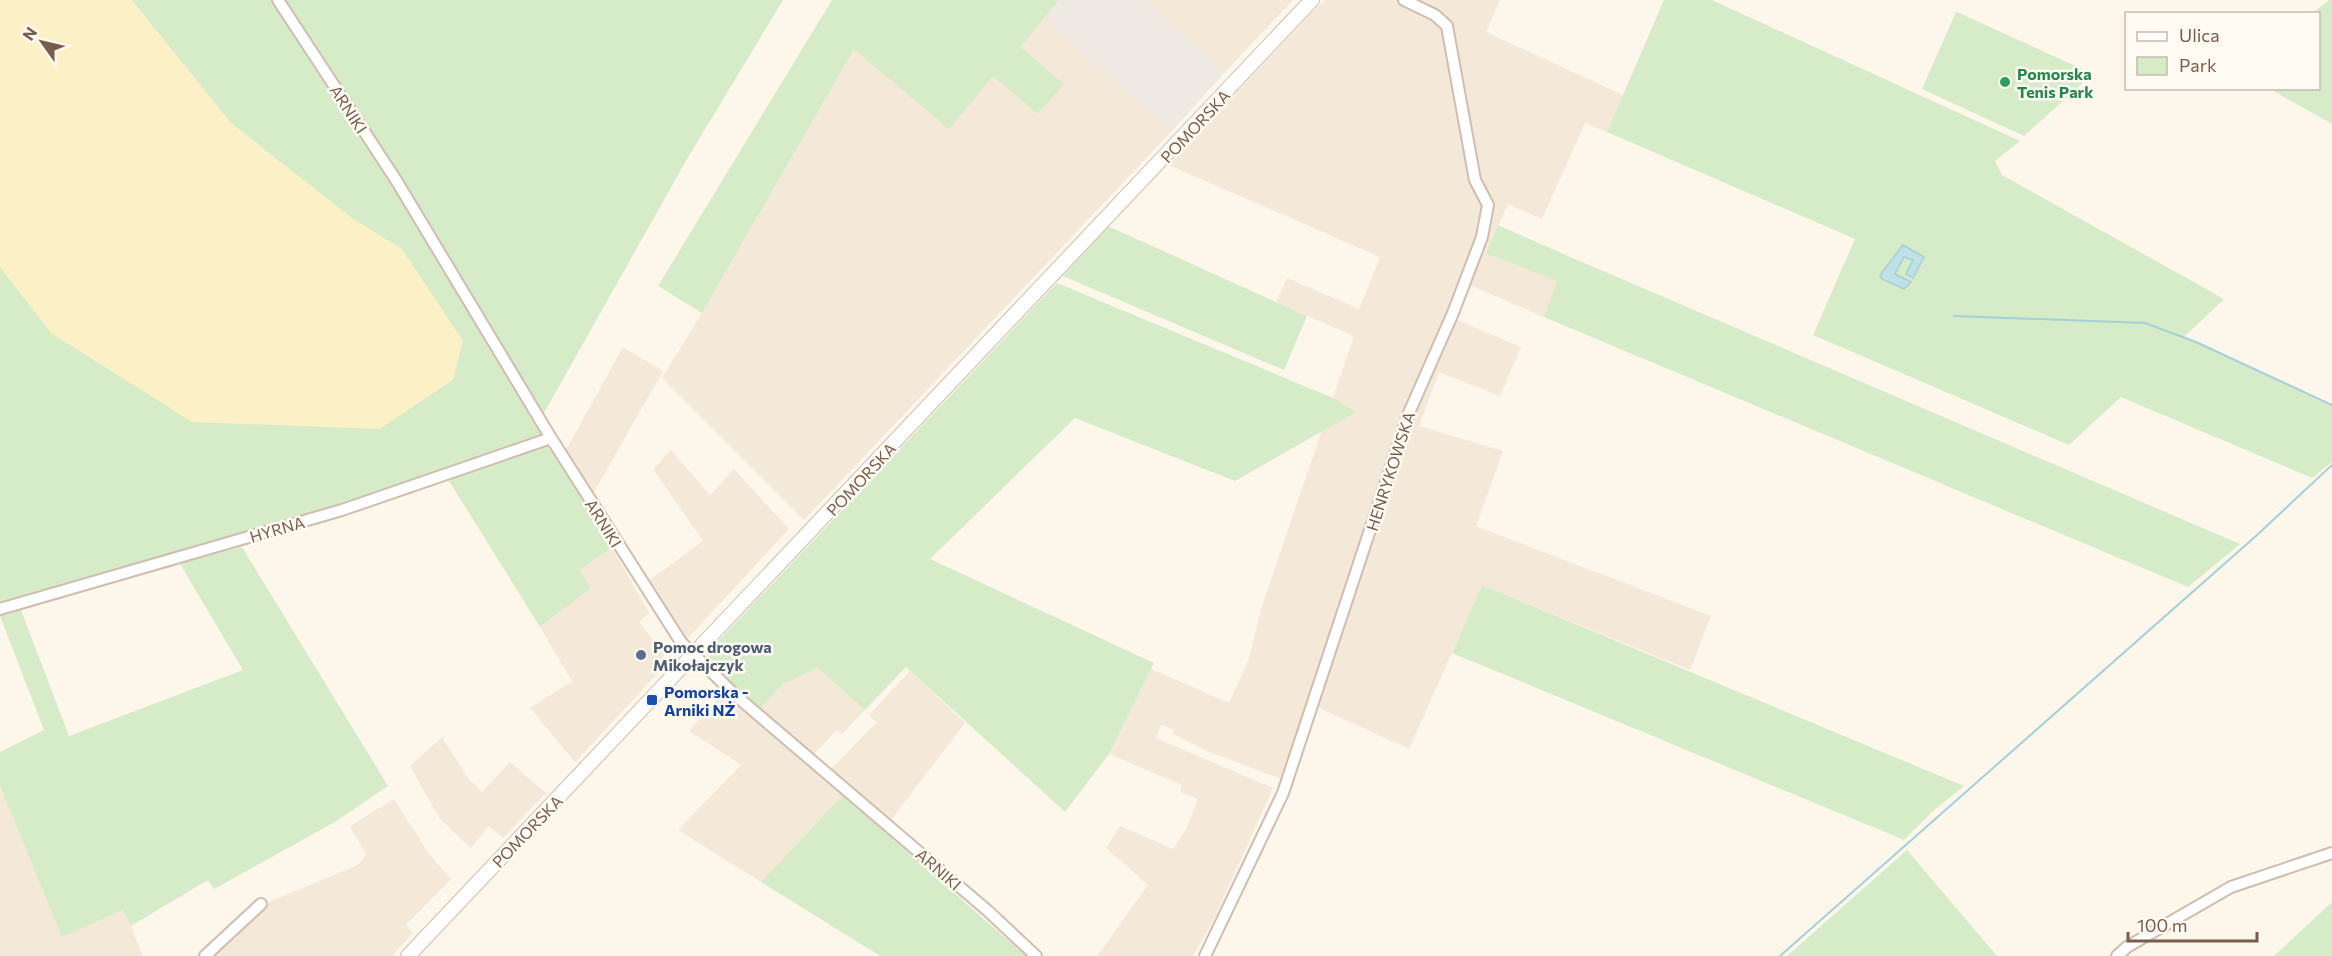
<svg xmlns="http://www.w3.org/2000/svg" width="2332" height="956" viewBox="0 0 2332 956" font-family="Commissioner,sans-serif">
<rect width="100%" height="100%" fill="#fdf6eb"/>
<path fill="#f4e8d9" d="M 882,0 L 1060,0 L 1045,17 L 1171,132 L 804,520 L 662,378 L 702,313 Z
M 1143,0 L 1293,0 L 1225,72 Z
M 1324,0 L 1500,0 L 1486,32 L 1623,95 L 1607,132 L 1585,123 L 1542,219 L 1508,204 L 1486,252 L 1557,281 L 1544,317 L 1470,285 L 1457,320 L 1521,347 L 1500,396 L 1439,372 L 1419,426 L 1503,451 L 1476,526 L 1711,616 L 1690,670 L 1482,585 L 1409,749 L 1317,707 L 1289,782 L 1207,751 L 1173,734 L 1174,730 L 1161,725 L 1156,738 L 1273,788 L 1215,917 L 1193,956 L 1097,956 L 1148,885 L 1106,848 L 1120,826 L 1173,849 L 1186,829 L 1198,799 L 1180,792 L 1182,785 L 1109,754 L 1151,669 L 1229,703 L 1249,659 L 1261,609 L 1354,336 L 1276,302 L 1287,278 L 1359,309 L 1380,257 L 1169,165 Z
M 623,347 L 663,371 L 593,494 L 566,450 Z
M 671,450 L 710,495 L 734,469 L 789,529 L 687,639 L 647,582 L 703,541 L 653,469 Z
M 612,547 L 649,613 L 639,622 L 664,654 L 659,672 L 575,762 L 530,708 L 572,681 L 540,627 L 591,588 L 580,570 Z
M 818,668 L 865,710 L 842,734 L 836,731 L 813,755 L 760,709 L 783,684 Z
M 910,671 L 965,723 L 891,820 L 831,769 L 877,722 L 869,715 Z
M 723,693 L 843,795 L 761,882 L 678,830 L 741,765 L 689,731 Z
M 442,737 L 468,778 L 482,792 L 510,762 L 546,793 L 503,838 L 489,826 L 471,848 L 440,819 L 410,766 Z
M 0,786 L 62,936 L 124,910 L 143,956 L 0,956 Z
M 394,799 L 429,854 L 451,879 L 406,925 L 413,933 L 392,956 L 212,956 L 212,951 L 269,902 L 358,865 L 366,855 L 350,826 Z"/>
<path fill="#eee9e3" d="M 1060,0 L 1143,0 L 1225,72 L 1171,132 L 1045,17 Z"/>
<path fill="#d6ebc8" d="M 0,0 L 783,0 L 687,159 L 544,413 L 522,376 L 518,381 L 617,544 L 580,570 L 591,588 L 540,627 L 449,481 L 447,474 L 0,603 Z
M 832,0 L 1059,0 L 1020,47 L 1064,84 L 1038,114 L 993,76 L 949,129 L 854,49 L 702,313 L 658,286 Z
M 1664,0 L 1712,0 L 2020,141 L 1995,161 L 2002,175 L 2224,299 L 2183,338 L 2196,342 L 2332,405 L 2332,462 L 2312,478 L 2121,397 L 2069,445 L 1813,335 L 1855,239 L 1607,132 Z
M 2329,0 L 2332,0 L 2332,124 L 2270,89 L 2318,88 L 2318,14 L 2313,13 Z
M 1956,12 L 1957,12 L 2093,74 L 2024,136 L 1922,89 Z
M 1498,225 L 1568,256 L 2240,544 L 2188,587 L 1544,317 L 1557,281 L 1486,253 Z
M 1108,226 L 1307,316 L 1284,370 L 1063,276 Z
M 1057,283 L 1333,398 L 1356,412 L 1235,481 L 1075,418 L 930,559 L 1154,663 L 1109,754 L 1065,812 L 906,667 L 865,710 L 818,668 L 783,684 L 760,709 L 710,662 L 709,651 Z
M 242,547 L 388,786 L 335,822 L 214,889 L 208,880 L 131,926 L 123,910 L 62,937 L 0,786 L 0,752 L 44,730 L 0,616 L 21,610 L 69,736 L 243,670 L 180,564 Z
M 1482,585 L 1964,786 L 1933,811 L 1904,840 L 1452,653 Z
M 843,795 L 1026,956 L 880,956 L 761,882 Z
M 1907,850 L 1997,956 L 1787,956 Z
M 2332,902 L 2332,956 L 2274,956 Z"/>
<path fill="#fbf0c6" d="M 0,0 L 132,0 L 231,123 L 352,218 L 402,249 L 463,341 L 453,380 L 380,429 L 192,422 L 51,333 L 0,267 Z"/>
<path fill="#bfe1e7" stroke="#a5d0d9" stroke-width="1.5" d="M 1903,245 L 1924,257 L 1913,278 L 1906,274 L 1913,260 L 1904,257 L 1895,274 L 1911,282 L 1904,289 L 1882,279 L 1880,275 Z"/>
<g fill="none" stroke-linecap="round" stroke-linejoin="round">
<path stroke="#a5d0d9" stroke-width="2" d="M 1954,316 L 2145,323 L 2196,342 L 2332,405
M 1780,956 L 2256,536 L 2332,465"/>
<defs>
<path id="minor" d="M 278,0 L 396,180 L 551,438 L 681,642 L 735,695 L 988,911 L 1036,956
M 0,609 L 342,510 L 551,438
M 205,956 L 261,904
M 1205,956 L 1283,793 L 1408,415 L 1453,313 L 1482,237 L 1488,205 L 1475,180 L 1447,26 L 1435,15 L 1404,0
M 2117,956 L 2127,947 L 2231,887 L 2332,853"/>
<path id="tertiary" d="M 408,956 L 1312,0"/>
</defs>
<use href="#minor" stroke="#cfbeaf" stroke-width="14"/>
<use href="#tertiary" stroke="#cfbeaf" stroke-width="16"/>
<use href="#minor" stroke="#fff" stroke-width="10"/>
<use href="#tertiary" stroke="#fff" stroke-width="14"/>
</g>
<circle fill="#2e9e5b" stroke="#fffaf2" stroke-width="2" cx="2005" cy="82" r="6"/>
<circle fill="#5c6f8a" stroke="#fffaf2" stroke-width="2" cx="641" cy="655" r="6"/>
<rect fill="#1a4fb4" stroke="#fffaf2" stroke-width="2" x="646" y="694" width="12" height="12" rx="3"/>
<g text-anchor="middle" dominant-baseline="central" stroke-width="5" stroke-linejoin="round" paint-order="stroke">
<g font-size="16" font-weight="bold" fill="#27864d" stroke="#fffaf2" text-anchor="start">
<text x="2017" y="73">Pomorska<tspan x="2017" dy="18">Tenis Park</tspan></text>
</g>
<g font-size="16" fill="#785d4d" stroke="#fffaf2">
<text transform="translate(349 109) rotate(57)">ARNIKI</text>
<text transform="translate(1195 126) rotate(-47)">POMORSKA</text>
<text transform="translate(1390 471) rotate(-72)">HENRYKOWSKA</text>
<text transform="translate(861 479) rotate(-47)">POMORSKA</text>
<text transform="translate(604 523) rotate(58)">ARNIKI</text>
<text transform="translate(277 529) rotate(-16)">HYRNA</text>
<text transform="translate(527 831) rotate(-46)">POMORSKA</text>
<text transform="translate(939 869) rotate(41)">ARNIKI</text>
</g>
<g font-size="16" font-weight="bold" fill="#4e5e75" stroke="#fffaf2" text-anchor="start">
<text x="653" y="646">Pomoc drogowa<tspan x="653" dy="18">Mikołajczyk</tspan></text>
</g>
<g font-size="16" font-weight="bold" fill="#164399" stroke="#fffaf2" text-anchor="start">
<text x="664" y="691">Pomorska -<tspan x="664" dy="18">Arniki NŻ</tspan></text>
</g>
</g>
<rect x="2125" y="12" width="195" height="78" fill="#fffaf2" stroke="#c9bbb0" stroke-width="1.5"/>
<rect x="2137" y="32" width="30" height="9" fill="#ffffff" stroke="#c9bbb0" stroke-width="1.5"/>
<text x="2179" y="42" font-size="18" fill="#785d4d">Ulica</text>
<rect x="2137" y="57" width="30" height="18" fill="#d6ebc8" stroke="#c9bbb0" stroke-width="1.5"/>
<text x="2179" y="72" font-size="18" fill="#785d4d">Park</text>
<g transform="translate(42 42) rotate(304)" stroke="#fffaf2" stroke-width="4.5" paint-order="stroke">
<path d="M0-4.5L10 22L0 15L-10 22Z" fill="#785d4d"/>
<text y="-9" font-size="16" font-weight="bold" text-anchor="middle" fill="#785d4d">N</text>
</g>
<path d="M2128 932v9h129v-9" fill="none" stroke="#785d4d" stroke-width="3"/>
<text x="2137" y="932" font-size="18" fill="#785d4d" stroke="#fffaf2" stroke-width="4.5" paint-order="stroke">100 m</text>
</svg>
